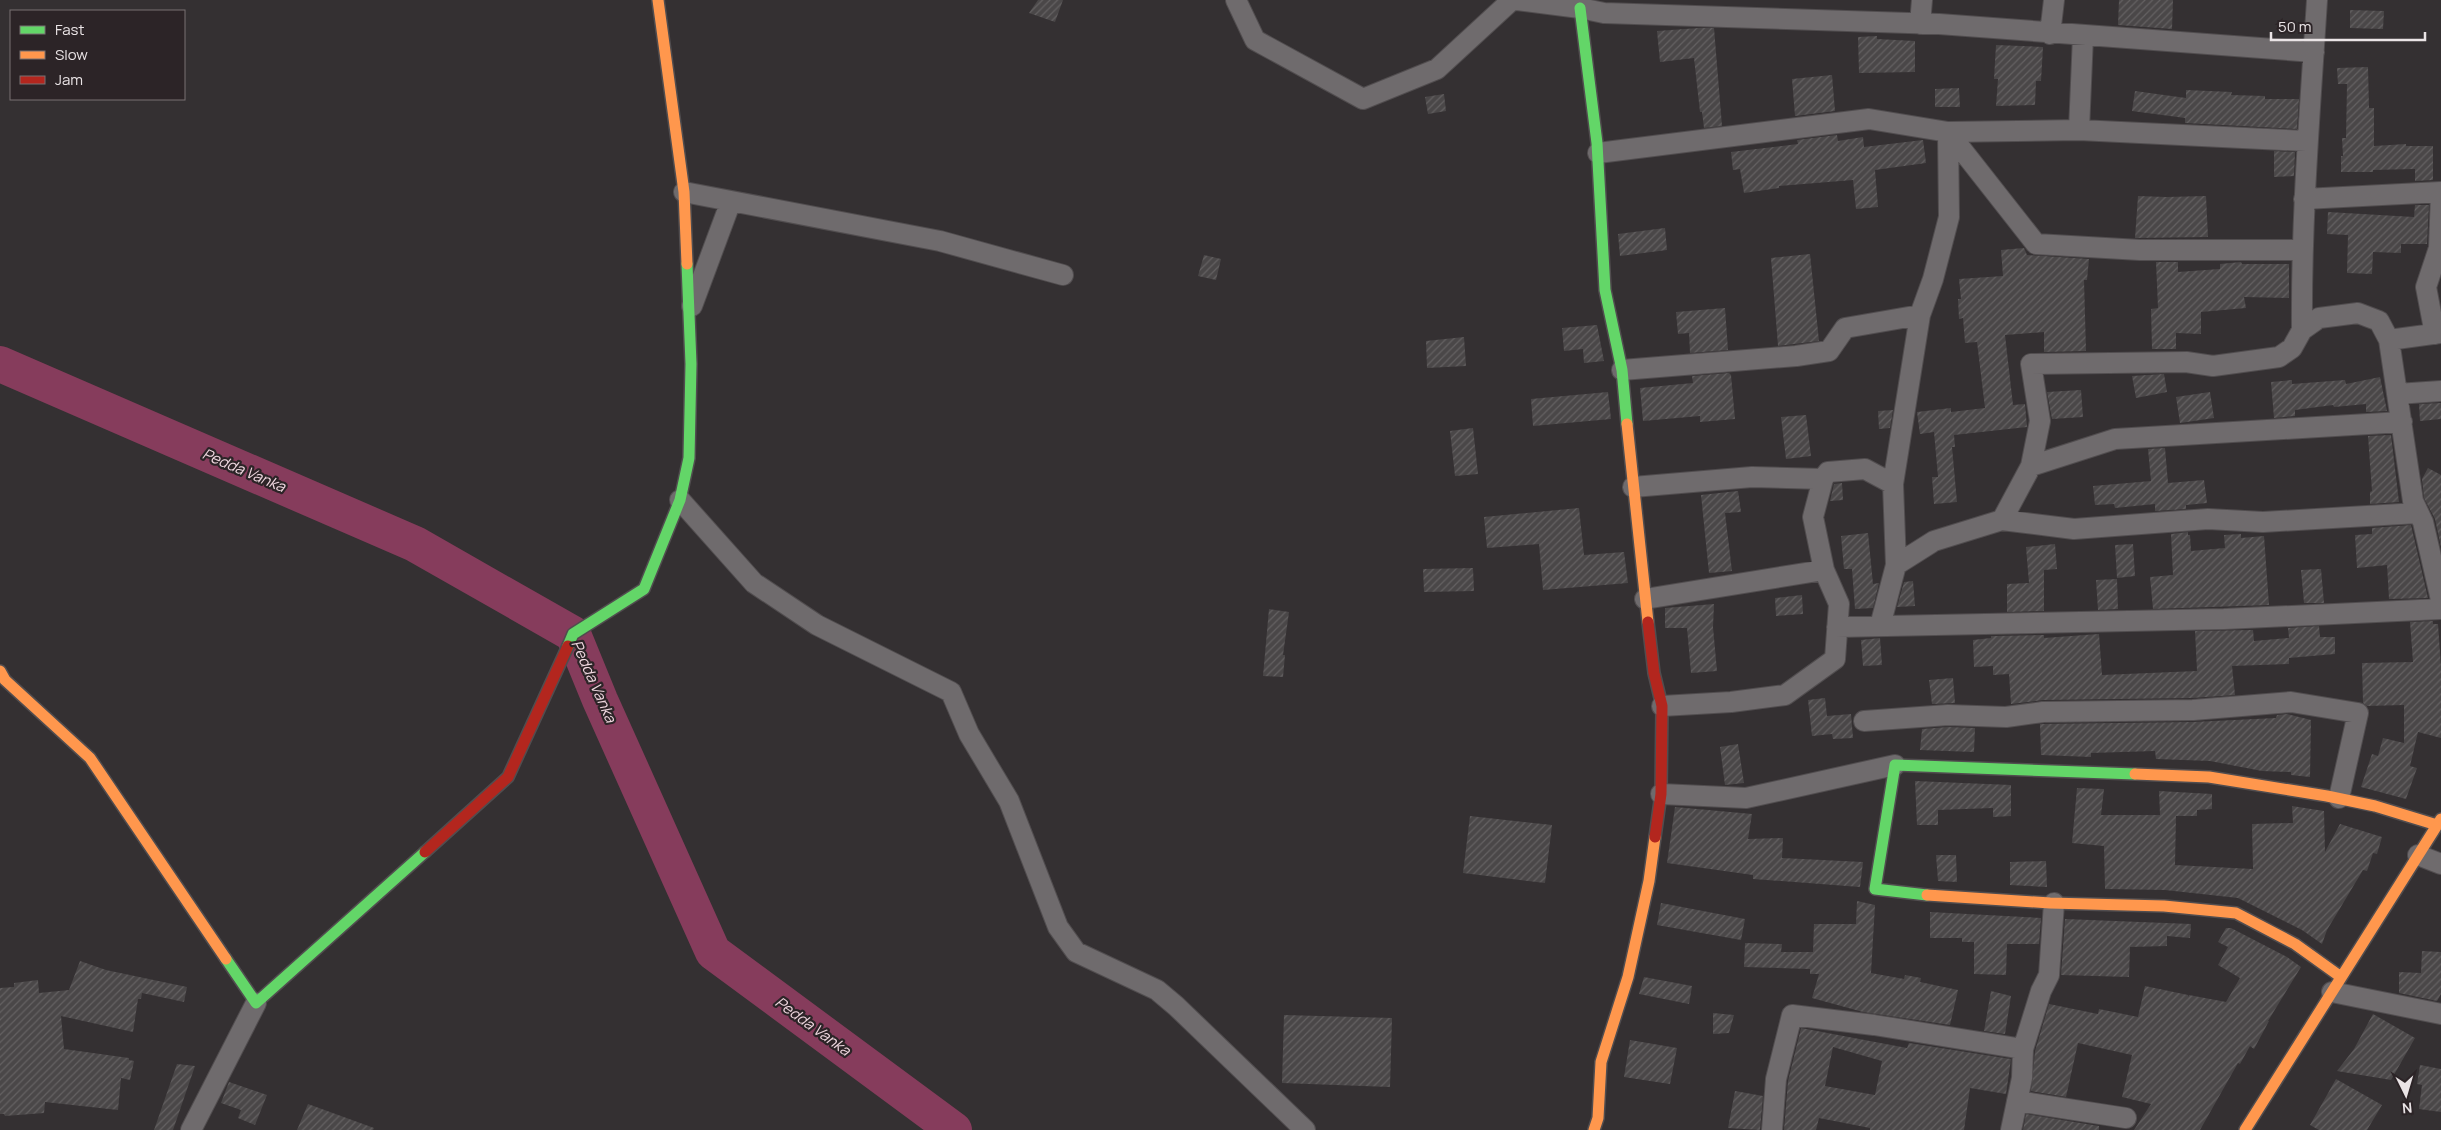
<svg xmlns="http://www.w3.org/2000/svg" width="2441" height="1130" viewBox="0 0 2441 1130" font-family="Manrope,sans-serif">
<defs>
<pattern id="building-hatch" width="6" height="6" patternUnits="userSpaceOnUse" patternTransform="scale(1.25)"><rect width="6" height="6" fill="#4a4748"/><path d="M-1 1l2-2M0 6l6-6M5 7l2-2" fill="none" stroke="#646162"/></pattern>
</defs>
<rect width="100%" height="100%" fill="#343032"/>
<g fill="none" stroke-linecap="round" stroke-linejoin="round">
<path stroke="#863c5c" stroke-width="36" d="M 0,364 L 415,544 L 573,634 L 600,700 L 713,952 L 954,1130"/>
</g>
<path fill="url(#building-hatch)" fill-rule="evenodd" d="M 1038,0 L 1063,0 L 1055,22 L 1029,13 Z
M 2119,0 L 2173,0 L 2172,29 L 2118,25 Z
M 2350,10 L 2384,11 L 2383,29 L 2350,28 Z
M 1699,28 L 1714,28 L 1722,126 L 1704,128 L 1702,112 L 1700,112 L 1694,58 L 1660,62 L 1657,31 Z
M 1877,36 L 1877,39 L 1915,41 L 1915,72 L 1859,73 L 1858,37 Z
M 1996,45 L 2043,47 L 2041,81 L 2036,81 L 2035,105 L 1996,106 L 1998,79 L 1994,79 Z
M 2368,67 L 2369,108 L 2374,108 L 2374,146 L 2406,144 L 2406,146 L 2433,146 L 2433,180 L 2415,181 L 2415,169 L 2373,170 L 2373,172 L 2341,172 L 2341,156 L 2343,156 L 2342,138 L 2346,138 L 2347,84 L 2338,84 L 2337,68 Z
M 1832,75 L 1835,111 L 1795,116 L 1792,79 Z
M 1959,88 L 1960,107 L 1935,107 L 1935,89 Z
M 2186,90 L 2232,92 L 2231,95 L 2265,96 L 2265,99 L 2299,99 L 2297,129 L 2185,123 L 2185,118 L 2132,111 L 2135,91 L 2186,98 Z
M 1444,94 L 1446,111 L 1428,114 L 1425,97 Z
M 1837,135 L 1838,141 L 1863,137 L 1864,147 L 1923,140 L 1926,163 L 1875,170 L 1878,207 L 1856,209 L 1853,180 L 1779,186 L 1779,188 L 1744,193 L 1740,169 L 1733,170 L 1731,152 L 1798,144 L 1797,140 Z
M 2274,151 L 2295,152 L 2294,176 L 2274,177 Z
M 2138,196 L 2166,197 L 2206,196 L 2208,237 L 2135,238 Z
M 2415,205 L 2429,205 L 2427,244 L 2401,244 L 2401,253 L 2373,252 L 2372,274 L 2347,273 L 2348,235 L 2327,234 L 2328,212 L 2414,217 Z
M 1665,228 L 1667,250 L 1620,256 L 1618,234 Z
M 2024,248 L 2027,255 L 2089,259 L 2087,280 L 2084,280 L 2086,351 L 2044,352 L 2044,332 L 2005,335 L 2013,405 L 2025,404 L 2027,427 L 1954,435 L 1955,447 L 1952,447 L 1957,502 L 1934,504 L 1932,477 L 1938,477 L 1934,432 L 1920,434 L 1917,412 L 1951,408 L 1951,412 L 1985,408 L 1977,342 L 1965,343 L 1963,318 L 1959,319 L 1958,299 L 1961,299 L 1959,279 L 2003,276 L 2001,250 Z
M 1810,254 L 1819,341 L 1778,346 L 1771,258 Z
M 1204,255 L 1221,259 L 1216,280 L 1198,276 Z
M 2156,262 L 2178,262 L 2178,272 L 2220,269 L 2220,264 L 2241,262 L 2242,264 L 2289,264 L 2289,298 L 2244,297 L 2246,308 L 2201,312 L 2201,334 L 2176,333 L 2176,349 L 2152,349 L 2151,309 L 2158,308 Z
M 1725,308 L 1728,350 L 1690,353 L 1689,333 L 1678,334 L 1676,312 Z
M 1597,325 L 1604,361 L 1584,363 L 1583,349 L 1564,351 L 1562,328 Z
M 1464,337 L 1466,366 L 1427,368 L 1426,341 Z
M 1729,373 L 1731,375 L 1735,419 L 1700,422 L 1700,416 L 1643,421 L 1640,388 L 1693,383 L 1692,376 Z
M 2164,374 L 2167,392 L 2136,398 L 2132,376 Z
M 2380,377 L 2387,411 L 2366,412 L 2366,404 L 2334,407 L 2333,405 L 2295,410 L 2295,416 L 2274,418 L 2271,382 L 2292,380 L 2292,384 L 2345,380 L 2346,384 Z
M 2081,390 L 2083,417 L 2052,419 L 2047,392 Z
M 1608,392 L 1611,419 L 1533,426 L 1531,399 Z
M 2210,392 L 2214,418 L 2180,423 L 2176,397 Z
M 2441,403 L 2441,419 L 2420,421 L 2419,404 Z
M 1893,410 L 1890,428 L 1879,429 L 1878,411 Z
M 1806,415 L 1811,456 L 1786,459 L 1781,417 Z
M 1473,428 L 1478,474 L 1455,476 L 1450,431 Z
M 2391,435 L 2399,502 L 2370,504 L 2370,492 L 2372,491 L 2368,436 Z
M 2165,448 L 2168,483 L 2204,480 L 2207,503 L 2186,505 L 2186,509 L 2155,511 L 2155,504 L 2115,508 L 2114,504 L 2095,505 L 2093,486 L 2151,481 L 2148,449 Z
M 2428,468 L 2441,475 L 2441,547 L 2435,519 L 2424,498 L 2422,479 Z
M 1842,483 L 1843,500 L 1830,501 L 1834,484 Z
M 1738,491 L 1741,512 L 1725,513 L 1732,571 L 1709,573 L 1701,495 Z
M 1579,508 L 1584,555 L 1624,552 L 1628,583 L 1543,590 L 1539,544 L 1487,548 L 1484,517 Z
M 2411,525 L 2428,598 L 2389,599 L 2387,565 L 2357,568 L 2355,535 L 2372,534 L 2372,528 Z
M 2188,532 L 2188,535 L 2190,535 L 2191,551 L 2225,548 L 2224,535 L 2241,534 L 2241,538 L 2264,536 L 2269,605 L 2153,609 L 2150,577 L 2173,575 L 2171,534 Z
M 1868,533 L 1873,584 L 1879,583 L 1873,608 L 1855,609 L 1852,569 L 1844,569 L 1841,536 Z
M 2055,544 L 2057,569 L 2044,570 L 2044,611 L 2007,612 L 2007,584 L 2029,583 L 2026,547 Z
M 2133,544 L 2135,576 L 2117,578 L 2115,545 Z
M 1473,568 L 1474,591 L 1424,592 L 1423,569 Z
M 2321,569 L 2324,603 L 2304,603 L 2301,570 Z
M 2117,579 L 2118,609 L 2098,610 L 2096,580 Z
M 1913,581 L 1915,606 L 1897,607 L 1904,582 Z
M 1802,595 L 1803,614 L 1776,616 L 1775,598 Z
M 1714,604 L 1713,627 L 1717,671 L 1691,673 L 1687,628 L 1665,628 L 1665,608 Z
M 1269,609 L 1289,612 L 1283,655 L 1285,655 L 1283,677 L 1263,676 Z
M 2433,621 L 2433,624 L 2438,624 L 2441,667 L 2441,738 L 2418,732 L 2410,766 L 2417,768 L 2406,799 L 2361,787 L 2372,754 L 2378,756 L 2383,738 L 2404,743 L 2404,705 L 2367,706 L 2363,703 L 2362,663 L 2413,662 L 2410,622 Z
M 2319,626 L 2320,637 L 2335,637 L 2335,654 L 2289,658 L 2289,664 L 2232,666 L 2235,695 L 2192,698 L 2043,700 L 2011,704 L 2009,674 L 1993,675 L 1993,666 L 1974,667 L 1973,640 L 1991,638 L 1991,636 L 1996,636 L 2044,635 L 2044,638 L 2099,634 L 2102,675 L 2197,671 L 2195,631 L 2253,630 L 2254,641 L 2289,638 L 2288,628 Z
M 1880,638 L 1882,665 L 1863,666 L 1861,640 Z
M 1953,678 L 1955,703 L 1932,704 L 1929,680 Z
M 1825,698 L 1827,716 L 1851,714 L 1853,738 L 1833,739 L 1832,734 L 1812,736 L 1808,700 Z
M 2287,714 L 2311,720 L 2310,777 L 2291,775 L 2291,772 L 2262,771 L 2210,761 L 2156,759 L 2155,751 L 2091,753 L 2091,757 L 2041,755 L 2040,724 L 2193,722 L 2276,718 L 2277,715 Z
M 1948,727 L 1975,728 L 1974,752 L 1920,750 L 1922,729 Z
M 1738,744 L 1744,783 L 1725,785 L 1720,747 Z
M 1915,781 L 2011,785 L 2011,816 L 1993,817 L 1993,808 L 1938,810 L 1938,825 L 1917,825 Z
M 2077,788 L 2104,789 L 2101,815 L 2160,815 L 2159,791 L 2212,794 L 2212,809 L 2197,810 L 2197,816 L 2176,816 L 2175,865 L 2253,869 L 2252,824 L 2293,823 L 2292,806 L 2324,811 L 2325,852 L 2340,824 L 2382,837 L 2377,854 L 2373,853 L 2367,871 L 2363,870 L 2327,930 L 2322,944 L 2302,930 L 2238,898 L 2165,890 L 2105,889 L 2104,846 L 2072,843 Z
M 1675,807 L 1752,814 L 1748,839 L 1783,838 L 1782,858 L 1863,862 L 1860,887 L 1753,879 L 1753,875 L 1667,863 Z
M 1470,816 L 1552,825 L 1545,883 L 1463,873 Z
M 1936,855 L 1956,855 L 1957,882 L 1938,881 Z
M 2046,861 L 2047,887 L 2010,885 L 2010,862 Z
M 1857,901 L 1875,905 L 1871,973 L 1904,979 L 1905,975 L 1921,978 L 1920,982 L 1958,990 L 1950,1025 L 1863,1012 L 1812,998 L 1819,974 L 1810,974 L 1810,969 L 1744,967 L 1745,943 L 1782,944 L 1781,952 L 1813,952 L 1814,924 L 1856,924 Z
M 1661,903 L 1745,919 L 1741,940 L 1657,925 Z
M 1930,912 L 2041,918 L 2039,944 L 2007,944 L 2006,975 L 1974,974 L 1974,942 L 1962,942 L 1962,938 L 1930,938 Z
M 2065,919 L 2191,924 L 2190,938 L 2167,936 L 2167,946 L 2130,947 L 2129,977 L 2061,975 Z
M 2226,928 L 2231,928 L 2287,957 L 2301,967 L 2268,1021 L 2269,1021 L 2254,1049 L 2250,1046 L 2240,1064 L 2238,1063 L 2200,1130 L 2134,1130 L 2151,1104 L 2122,1097 L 2132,1055 L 2078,1043 L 2066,1097 L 2031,1091 L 2035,1051 L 2049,1004 L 2098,1014 L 2099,1009 L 2138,1017 L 2145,986 L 2188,995 L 2188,997 L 2189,995 L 2226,1002 L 2240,978 L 2218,965 L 2228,947 L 2218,942 Z
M 2422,951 L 2441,952 L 2441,994 L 2437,1001 L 2399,993 L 2399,972 L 2421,973 Z
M 80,961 L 106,970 L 187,987 L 184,1002 L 142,993 L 141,999 L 138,999 L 133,1032 L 61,1016 L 64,1049 L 129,1058 L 129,1060 L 134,1061 L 130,1080 L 121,1078 L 118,1110 L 45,1102 L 44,1113 L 5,1116 L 4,1114 L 0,1114 L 0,988 L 14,987 L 14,983 L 38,980 L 39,993 L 69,990 Z
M 1644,977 L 1692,986 L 1689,1004 L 1639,994 Z
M 1991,991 L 2011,996 L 2005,1034 L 1984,1031 Z
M 1713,1013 L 1734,1015 L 1729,1033 L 1713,1034 Z
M 2373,1014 L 2415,1038 L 2391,1080 L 2337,1071 L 2354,1049 Z
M 1284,1015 L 1392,1018 L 1390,1087 L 1282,1083 Z
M 1801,1028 L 1907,1048 L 1909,1043 L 2011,1059 L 2006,1094 L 1970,1088 L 1964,1130 L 1870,1130 L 1870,1128 L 1819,1118 L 1816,1130 L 1784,1130 L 1788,1081 ZM 1833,1047 L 1882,1061 L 1875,1095 L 1825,1086 Z
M 1630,1040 L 1677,1048 L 1670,1084 L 1624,1077 Z
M 177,1064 L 195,1066 L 173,1130 L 154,1130 Z
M 2420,1065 L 2441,1069 L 2441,1112 L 2419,1109 L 2422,1085 L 2417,1084 Z
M 2336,1079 L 2382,1105 L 2367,1130 L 2319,1130 L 2310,1125 Z
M 229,1082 L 267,1095 L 255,1125 L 238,1118 L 241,1110 L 221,1103 Z
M 1735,1091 L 1763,1096 L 1760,1130 L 1728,1128 Z
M 308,1104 L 374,1128 L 373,1130 L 297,1130 Z
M 2026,1114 L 2099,1126 L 2099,1130 L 2023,1130 Z"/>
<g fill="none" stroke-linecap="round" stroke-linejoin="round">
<defs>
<path id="street" d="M 1236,0 L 1255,40 L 1363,99 L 1437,69 L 1512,0
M 1517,0 L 1580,8 L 1604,13 L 1939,24 L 2314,52
M 1920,24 L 1922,0
M 2050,34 L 2054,0
M 2083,36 L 2079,130 L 2306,141
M 1948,132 L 2036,244 L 2140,250 L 2301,250
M 1948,132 L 2079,130
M 1598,153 L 1869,119 L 1948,132 L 1949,217 L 1933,279 L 1920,315
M 684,192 L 940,241 L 1063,275
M 2304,199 L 2441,192
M 692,306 L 731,201
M 2302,330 C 2301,218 2310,111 2317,0
M 2435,334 L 2426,287 L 2439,248 L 2441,193
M 2389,340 L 2441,333
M 1622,370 L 1796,356 L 1829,351 L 1845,328 L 1920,315 L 1893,484 L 1896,565 L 1934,541 L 2002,520 L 2074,529 L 2208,519 L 2263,522 L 2418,513
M 2397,394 L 2441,391
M 2031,466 L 2115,439 L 2402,422
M 1823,479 L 1828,472 L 1865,469 L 1893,484
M 1633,487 L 1752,477 L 1823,479 L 1813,517 L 1824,570
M 680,500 L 754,583 L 817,625 L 951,692 L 969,734 L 1009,801 L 1058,927 L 1076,952 L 1157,990 L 1176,1006 L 1305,1130
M 2002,520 L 2031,466 L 2040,421 L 2031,364 L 2186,362 L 2213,366 L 2279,357 L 2292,348 L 2302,330 L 2319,318 L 2358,313 L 2379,321 L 2389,340 L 2413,501 L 2423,522 L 2441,600
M 1645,599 L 1824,570 L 1839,604 L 1835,659 L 1785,695 L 1731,702 L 1662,706
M 1880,626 L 1896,565
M 1837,627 L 2224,619 L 2441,609
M 1864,721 L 1948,715 L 2006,717 L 2043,712 L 2193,710 L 2291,702 L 2358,713 L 2339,798
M 1661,794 L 1746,798 L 1895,765
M 2418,855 L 2441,864
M 2332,992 L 2441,1014
M 2023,1049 L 2041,991 L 2049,975 L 2054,903
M 2017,1101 L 2126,1118
M 191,1130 L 256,1003
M 1772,1130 L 1776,1079 L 1792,1015 L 1874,1025 L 2023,1049 L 2022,1078 L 2011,1130"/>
<path id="fast" d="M 1580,8 L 1597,143 L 1605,290 L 1622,370 L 1627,424
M 568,646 L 573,634 L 644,589 L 680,500 L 689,458 L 691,364 L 687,264
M 1927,895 L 1875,889 L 1895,765 L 2135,774
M 226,959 L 256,1003 L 425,852"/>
<path id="slow" d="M 658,0 L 684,192 L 687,264
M 1627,424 L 1648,622
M 0,671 L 5,680 L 90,758 L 226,959
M 2135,774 L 2209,777 L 2327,796 L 2375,806 L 2437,825
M 1927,895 L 2050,903 L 2164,906 L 2236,913 L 2295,944 L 2341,977
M 1594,1130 L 1598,1118 L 1601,1062 L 1628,977 L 1649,881 L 1655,837
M 2245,1130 L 2441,819"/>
<path id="jam" d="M 1648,622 L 1654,673 L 1662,706 L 1661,794 L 1655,837
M 425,852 L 508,777 L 568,646"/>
</defs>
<use href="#street" stroke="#514d4f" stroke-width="22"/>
<use href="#fast" stroke="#514d4f" stroke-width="14"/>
<use href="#slow" stroke="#514d4f" stroke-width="14"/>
<use href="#jam" stroke="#514d4f" stroke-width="14"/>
<use href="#street" stroke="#6f6b6d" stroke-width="20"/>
<use href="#fast" stroke="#63d668" stroke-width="11"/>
<use href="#slow" stroke="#ff974d" stroke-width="11"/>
<use href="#jam" stroke="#b3261e" stroke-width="11"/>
</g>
<g text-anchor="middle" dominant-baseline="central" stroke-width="4.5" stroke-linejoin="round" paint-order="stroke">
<g font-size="15" font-style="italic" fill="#f0d8e0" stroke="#2c2427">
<text transform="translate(244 470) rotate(23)">Pedda Vanka</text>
<text transform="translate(594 681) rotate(66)">Pedda Vanka</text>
<text transform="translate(813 1026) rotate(36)">Pedda Vanka</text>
</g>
</g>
<rect x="10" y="10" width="175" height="90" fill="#2c2427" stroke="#787173"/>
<rect x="20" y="26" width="25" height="8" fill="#63d668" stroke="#787173"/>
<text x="55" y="35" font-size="15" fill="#eae4e6">Fast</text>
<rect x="20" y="51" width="25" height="8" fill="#ff974d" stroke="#787173"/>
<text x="55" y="60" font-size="15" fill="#eae4e6">Slow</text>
<rect x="20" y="76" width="25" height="8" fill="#b3261e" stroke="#787173"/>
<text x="55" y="85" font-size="15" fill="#eae4e6">Jam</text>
<g transform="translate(2406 1095) rotate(175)" stroke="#2c2427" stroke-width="4" paint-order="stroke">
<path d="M0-4L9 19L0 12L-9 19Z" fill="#eae4e6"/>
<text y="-8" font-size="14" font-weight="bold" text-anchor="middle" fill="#eae4e6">N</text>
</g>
<path d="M2271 32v8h154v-8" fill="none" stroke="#eae4e6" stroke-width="2.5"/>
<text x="2278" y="32" font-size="15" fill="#eae4e6" stroke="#2c2427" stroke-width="4" paint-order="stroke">50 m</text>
</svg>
